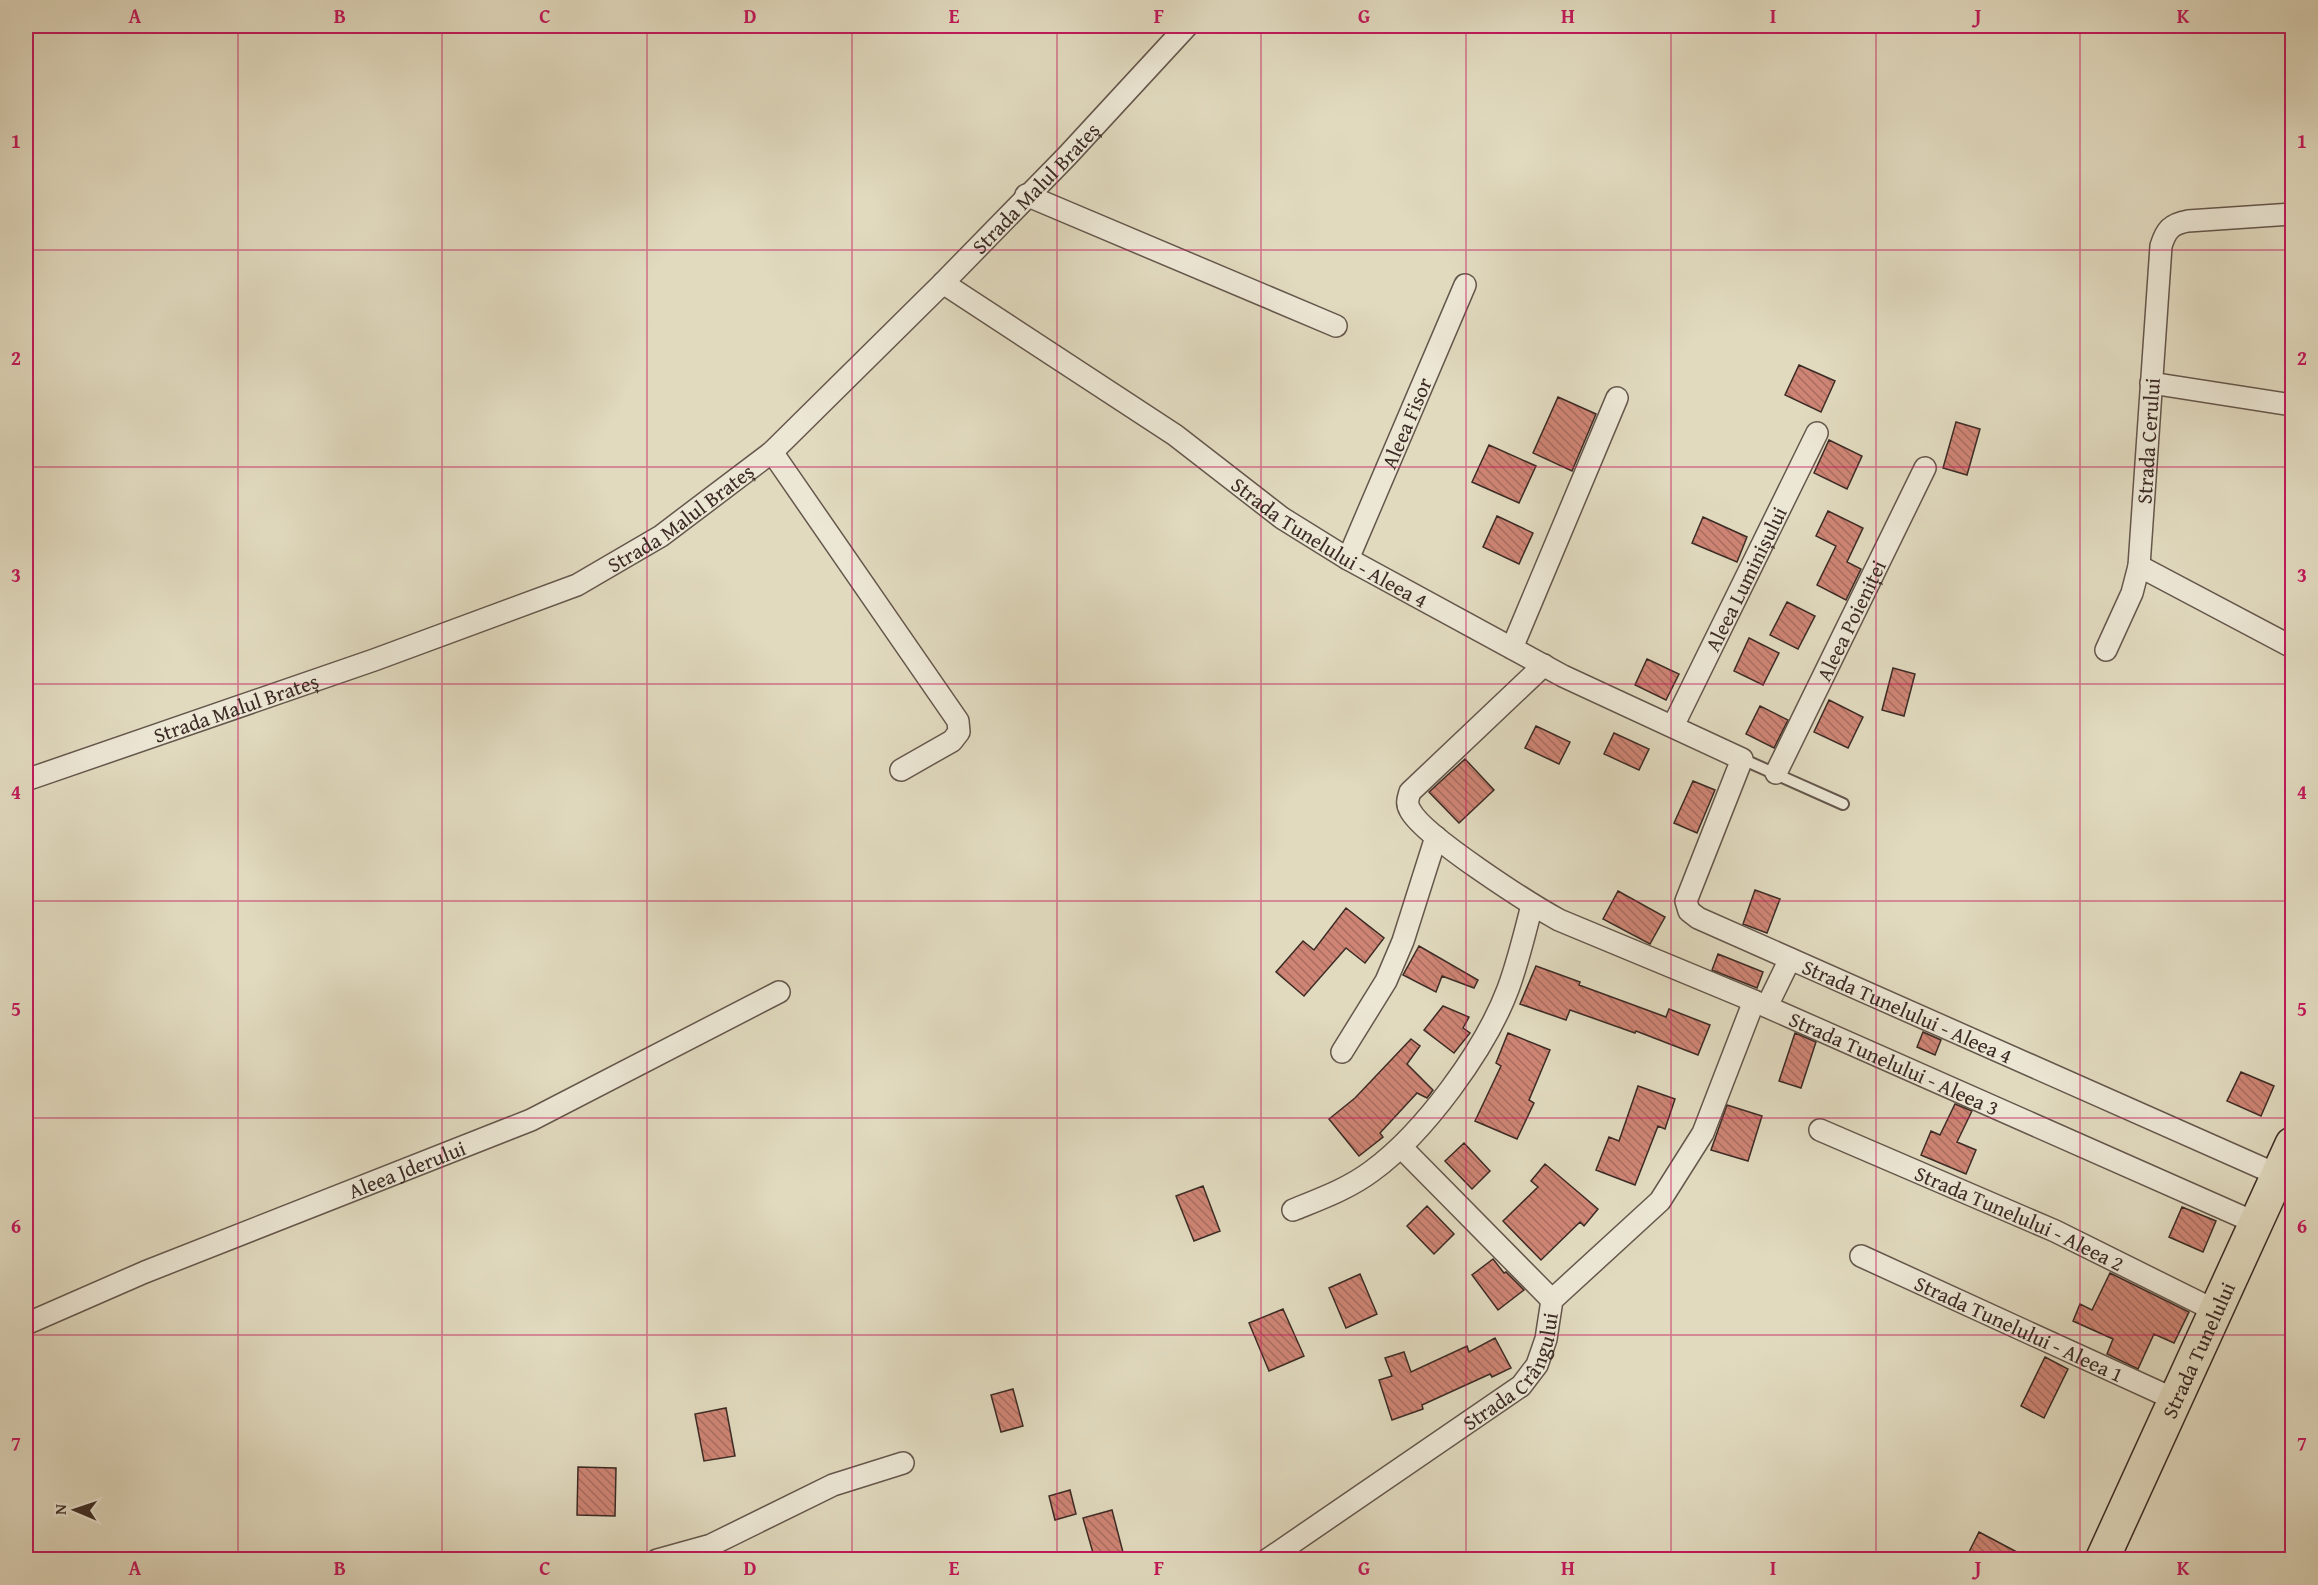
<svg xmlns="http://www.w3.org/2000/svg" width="2318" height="1585" viewBox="0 0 2318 1585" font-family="'Gentium Book Plus',serif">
<defs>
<pattern id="building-back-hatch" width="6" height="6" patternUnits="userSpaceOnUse" patternTransform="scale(1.5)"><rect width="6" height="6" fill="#cf8575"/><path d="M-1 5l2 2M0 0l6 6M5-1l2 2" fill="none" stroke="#a96d60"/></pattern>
</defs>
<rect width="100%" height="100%" fill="#e1dabf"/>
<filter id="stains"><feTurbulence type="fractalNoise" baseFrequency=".00333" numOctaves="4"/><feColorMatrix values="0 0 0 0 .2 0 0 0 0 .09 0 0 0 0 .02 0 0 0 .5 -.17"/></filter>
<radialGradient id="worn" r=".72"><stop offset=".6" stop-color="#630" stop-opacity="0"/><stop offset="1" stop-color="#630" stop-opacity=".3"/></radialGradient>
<path fill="url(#building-back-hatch)" stroke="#3c2b25" stroke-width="1.5" d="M 1799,365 L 1835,381 L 1821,412 L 1785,395 Z
M 1558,397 L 1596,414 L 1572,471 L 1533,453 Z
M 1956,422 L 1980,429 L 1967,475 L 1943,468 Z
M 1829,440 L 1862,456 L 1847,489 L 1814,473 Z
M 1489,445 L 1536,466 L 1519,503 L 1472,482 Z
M 1828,511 L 1863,528 L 1847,562 L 1861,569 L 1846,600 L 1817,585 L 1836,546 L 1816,536 Z
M 1497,516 L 1533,533 L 1519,564 L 1483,547 Z
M 1703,517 L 1747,537 L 1737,562 L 1692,543 Z
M 1787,602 L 1815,616 L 1798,649 L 1770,635 Z
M 1749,638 L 1779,653 L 1763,685 L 1734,671 Z
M 1647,659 L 1679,674 L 1666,700 L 1635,685 Z
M 1893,668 L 1915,674 L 1904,716 L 1882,710 Z
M 1829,700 L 1863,717 L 1848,748 L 1814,732 Z
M 1760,706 L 1788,720 L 1774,748 L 1746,734 Z
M 1536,726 L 1570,742 L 1559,764 L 1525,748 Z
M 1614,733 L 1649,749 L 1639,770 L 1604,754 Z
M 1465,759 L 1494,790 L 1459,823 L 1429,792 Z
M 1693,781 L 1715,790 L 1697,833 L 1674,823 Z
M 1755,890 L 1780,899 L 1767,933 L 1743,924 Z
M 1618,891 L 1665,917 L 1650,944 L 1603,919 Z
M 1346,908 L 1384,938 L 1365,963 L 1346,948 L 1304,996 L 1276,972 L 1303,941 L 1314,950 Z
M 1419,946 L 1478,980 L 1474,988 L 1442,976 L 1436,992 L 1403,975 Z
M 1718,954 L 1763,972 L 1757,988 L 1712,970 Z
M 1536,966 L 1580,982 L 1579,985 L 1666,1017 L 1669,1009 L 1710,1025 L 1698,1055 L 1636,1031 L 1635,1033 L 1570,1010 L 1566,1020 L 1520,1004 Z
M 1443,1006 L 1469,1017 L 1463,1028 L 1470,1033 L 1454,1053 L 1424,1030 Z
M 1923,1032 L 1941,1040 L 1935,1055 L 1917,1047 Z
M 1508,1033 L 1550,1050 L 1529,1100 L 1534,1103 L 1517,1139 L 1475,1121 L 1501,1066 L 1496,1063 Z
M 1795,1033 L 1816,1042 L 1801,1088 L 1779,1081 Z
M 1411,1039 L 1420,1046 L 1407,1064 L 1433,1090 L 1427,1098 L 1417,1093 L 1380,1133 L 1383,1137 L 1359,1156 L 1329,1119 L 1355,1098 Z
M 2241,1072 L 2274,1086 L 2261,1116 L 2227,1101 Z
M 1638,1086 L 1675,1099 L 1665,1129 L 1658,1126 L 1635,1185 L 1596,1170 L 1609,1137 L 1619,1141 Z
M 1955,1104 L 1972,1111 L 1957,1142 L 1976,1150 L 1966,1174 L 1921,1155 L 1931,1131 L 1940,1135 Z
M 1727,1105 L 1762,1116 L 1748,1161 L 1711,1150 Z
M 1464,1143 L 1490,1171 L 1472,1189 L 1445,1161 Z
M 1545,1164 L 1598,1209 L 1584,1226 L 1580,1222 L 1541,1260 L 1503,1221 L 1538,1187 L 1531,1181 Z
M 1203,1186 L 1220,1231 L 1194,1241 L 1176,1196 Z
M 1427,1206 L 1454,1234 L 1434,1254 L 1407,1226 Z
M 2182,1207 L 2216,1221 L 2203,1252 L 2169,1237 Z
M 1493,1259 L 1504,1273 L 1506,1272 L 1524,1290 L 1498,1310 L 1472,1275 Z
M 2110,1273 L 2189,1312 L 2174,1343 L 2154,1334 L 2138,1369 L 2107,1354 L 2113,1339 L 2073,1321 L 2080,1304 L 2092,1310 Z
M 1360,1274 L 1377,1314 L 1346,1328 L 1329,1288 Z
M 1283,1309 L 1304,1356 L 1269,1371 L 1249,1323 Z
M 1495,1338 L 1511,1368 L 1492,1377 L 1490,1374 L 1422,1405 L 1423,1409 L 1392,1420 L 1379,1380 L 1392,1376 L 1385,1358 L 1404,1352 L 1411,1372 L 1467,1346 L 1469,1352 Z
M 2045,1357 L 2068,1369 L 2044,1418 L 2021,1406 Z
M 1013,1389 L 1023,1426 L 1001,1432 L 991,1395 Z
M 726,1408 L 735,1456 L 704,1461 L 695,1414 Z
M 578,1467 L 616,1468 L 615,1516 L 577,1515 Z
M 1070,1490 L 1076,1514 L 1055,1520 L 1049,1496 Z
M 1112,1510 L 1125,1560 L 1095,1560 L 1083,1518 Z
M 1979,1532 L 2032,1560 L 1965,1560 Z"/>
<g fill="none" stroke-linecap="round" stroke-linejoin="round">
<defs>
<path id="lane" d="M 1742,759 L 1843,804"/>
<g id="street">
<path d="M 1026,195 L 1336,326"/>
<path id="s1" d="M 943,283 L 1175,435 L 1282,518 L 1348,559 L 1563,676 L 1742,759 L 1686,901 L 1689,911 L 1698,918 L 2278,1175"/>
<path d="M 2151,383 L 2292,405"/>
<path d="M 772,452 L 958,721 L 959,732 L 952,741 L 901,770"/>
<path id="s2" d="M 1348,559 L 1465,285"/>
<path d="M 2139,566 L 2292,647"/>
<path d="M 1512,648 L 1617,398"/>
<path id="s3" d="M 2106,650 L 2132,593 L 2139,566 L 2161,246 C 2166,230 2171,224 2188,221 L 2292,214"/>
<path id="s4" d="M 1544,665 L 1410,792 C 1408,799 1406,803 1410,810 C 1423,836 1530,904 1559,920 L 1754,1001 L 2256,1223"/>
<path id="s5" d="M 1673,726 L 1817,433"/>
<path id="s6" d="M 1776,773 L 1925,468"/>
<path id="s7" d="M 26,780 L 374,660 L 577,585 L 661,536 L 772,452 L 943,283 L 1067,156 L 1187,26"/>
<path d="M 1767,1006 L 1790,959"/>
<path d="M 1342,1052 L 1386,981 L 1403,941 L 1436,837"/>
<path id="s8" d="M 1820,1130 L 2055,1231 L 2216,1311"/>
<path d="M 1402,1148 L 1552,1300"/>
<path d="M 1293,1210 C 1320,1199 1348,1189 1372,1171 C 1424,1133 1485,1050 1508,989 C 1518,962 1525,933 1532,905"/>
<path id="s9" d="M 1861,1256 L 2176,1400"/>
<path id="s10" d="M 26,1324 L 145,1272 L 531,1120 L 779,992"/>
<path d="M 657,1560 L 711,1545 L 833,1485 L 903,1463"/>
<path id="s11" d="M 1267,1560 L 1521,1386 L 1537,1365 L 1546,1339 L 1552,1300 L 1660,1201 L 1703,1133 L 1754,1001"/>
</g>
<g id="highway">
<path id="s12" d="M 2102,1560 L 2292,1144"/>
</g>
</defs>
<use href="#lane" stroke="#65574c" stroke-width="14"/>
<use href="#street" stroke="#65574c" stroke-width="24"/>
<use href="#highway" stroke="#3c2b25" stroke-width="36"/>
<use href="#lane" stroke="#ece7d5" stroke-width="10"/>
<use href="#street" stroke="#ece7d5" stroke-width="21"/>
<use href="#highway" stroke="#e1dabf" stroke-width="33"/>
</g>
<path fill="none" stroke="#c2185b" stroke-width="1.5" stroke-opacity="0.55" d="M 238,26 L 238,1560M 442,26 L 442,1560M 647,26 L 647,1560M 852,26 L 852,1560M 1057,26 L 1057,1560M 1261,26 L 1261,1560M 1466,26 L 1466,1560M 1671,26 L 1671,1560M 1876,26 L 1876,1560M 2080,26 L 2080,1560M 26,250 L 2292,250M 26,467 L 2292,467M 26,684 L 2292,684M 26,901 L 2292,901M 26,1118 L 2292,1118M 26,1335 L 2292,1335"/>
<g text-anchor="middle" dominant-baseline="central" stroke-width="6" stroke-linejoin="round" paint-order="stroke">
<g font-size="21" fill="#3c2b25" stroke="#ece7d5">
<text stroke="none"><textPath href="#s7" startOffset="1194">Strada Malul Brateș</textPath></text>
<text stroke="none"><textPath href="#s2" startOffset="148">Aleea Fisor</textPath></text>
<text stroke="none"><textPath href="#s3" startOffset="216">Strada Cerului</textPath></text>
<text stroke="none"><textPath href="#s7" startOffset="708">Strada Malul Brateș</textPath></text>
<text stroke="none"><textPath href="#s1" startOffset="466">Strada Tunelului - Aleea 4</textPath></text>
<text stroke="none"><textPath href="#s5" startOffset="164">Aleea Luminișului</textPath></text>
<text stroke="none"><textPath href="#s6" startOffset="170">Aleea Poieniței</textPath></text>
<text stroke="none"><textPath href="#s7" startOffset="222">Strada Malul Brateș</textPath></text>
<text stroke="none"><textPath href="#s1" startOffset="1336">Strada Tunelului - Aleea 4</textPath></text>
<text stroke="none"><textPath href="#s4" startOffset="754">Strada Tunelului - Aleea 3</textPath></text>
<text stroke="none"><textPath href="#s10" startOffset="411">Aleea Jderului</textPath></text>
<text stroke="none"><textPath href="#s8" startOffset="218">Strada Tunelului - Aleea 2</textPath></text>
<text stroke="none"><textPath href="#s9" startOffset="174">Strada Tunelului - Aleea 1</textPath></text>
<text stroke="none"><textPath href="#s12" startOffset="231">Strada Tunelului</textPath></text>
<text stroke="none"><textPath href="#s11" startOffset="314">Strada Crângului</textPath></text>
</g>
</g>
<rect width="2318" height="1585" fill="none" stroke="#e1dabf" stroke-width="66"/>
<g transform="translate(75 1510) rotate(272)" stroke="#ece7d5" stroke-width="4.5" paint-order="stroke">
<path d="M0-4.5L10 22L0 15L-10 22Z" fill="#3c2b25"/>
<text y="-9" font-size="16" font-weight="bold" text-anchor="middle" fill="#3c2b25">N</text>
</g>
<rect x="33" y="33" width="2252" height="1519" fill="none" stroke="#c2185b" stroke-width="2"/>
<g font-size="20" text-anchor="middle" font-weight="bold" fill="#c2185b">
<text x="135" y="23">A</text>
<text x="340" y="23">B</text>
<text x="545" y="23">C</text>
<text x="750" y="23">D</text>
<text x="954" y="23">E</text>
<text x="1159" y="23">F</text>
<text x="1364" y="23">G</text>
<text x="1568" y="23">H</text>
<text x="1773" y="23">I</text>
<text x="1978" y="23">J</text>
<text x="2183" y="23">K</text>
<text x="16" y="148">1</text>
<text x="2302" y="148">1</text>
<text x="16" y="365">2</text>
<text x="2302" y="365">2</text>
<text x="16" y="582">3</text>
<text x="2302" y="582">3</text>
<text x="16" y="799">4</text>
<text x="2302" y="799">4</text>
<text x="16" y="1016">5</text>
<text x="2302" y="1016">5</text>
<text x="16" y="1233">6</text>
<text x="2302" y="1233">6</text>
<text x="16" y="1450">7</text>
<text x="2302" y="1450">7</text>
<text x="135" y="1575">A</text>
<text x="340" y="1575">B</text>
<text x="545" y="1575">C</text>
<text x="750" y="1575">D</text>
<text x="954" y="1575">E</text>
<text x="1159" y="1575">F</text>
<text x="1364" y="1575">G</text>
<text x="1568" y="1575">H</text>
<text x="1773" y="1575">I</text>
<text x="1978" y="1575">J</text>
<text x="2183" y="1575">K</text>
</g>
<rect width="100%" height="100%" filter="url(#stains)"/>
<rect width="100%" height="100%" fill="url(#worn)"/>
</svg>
